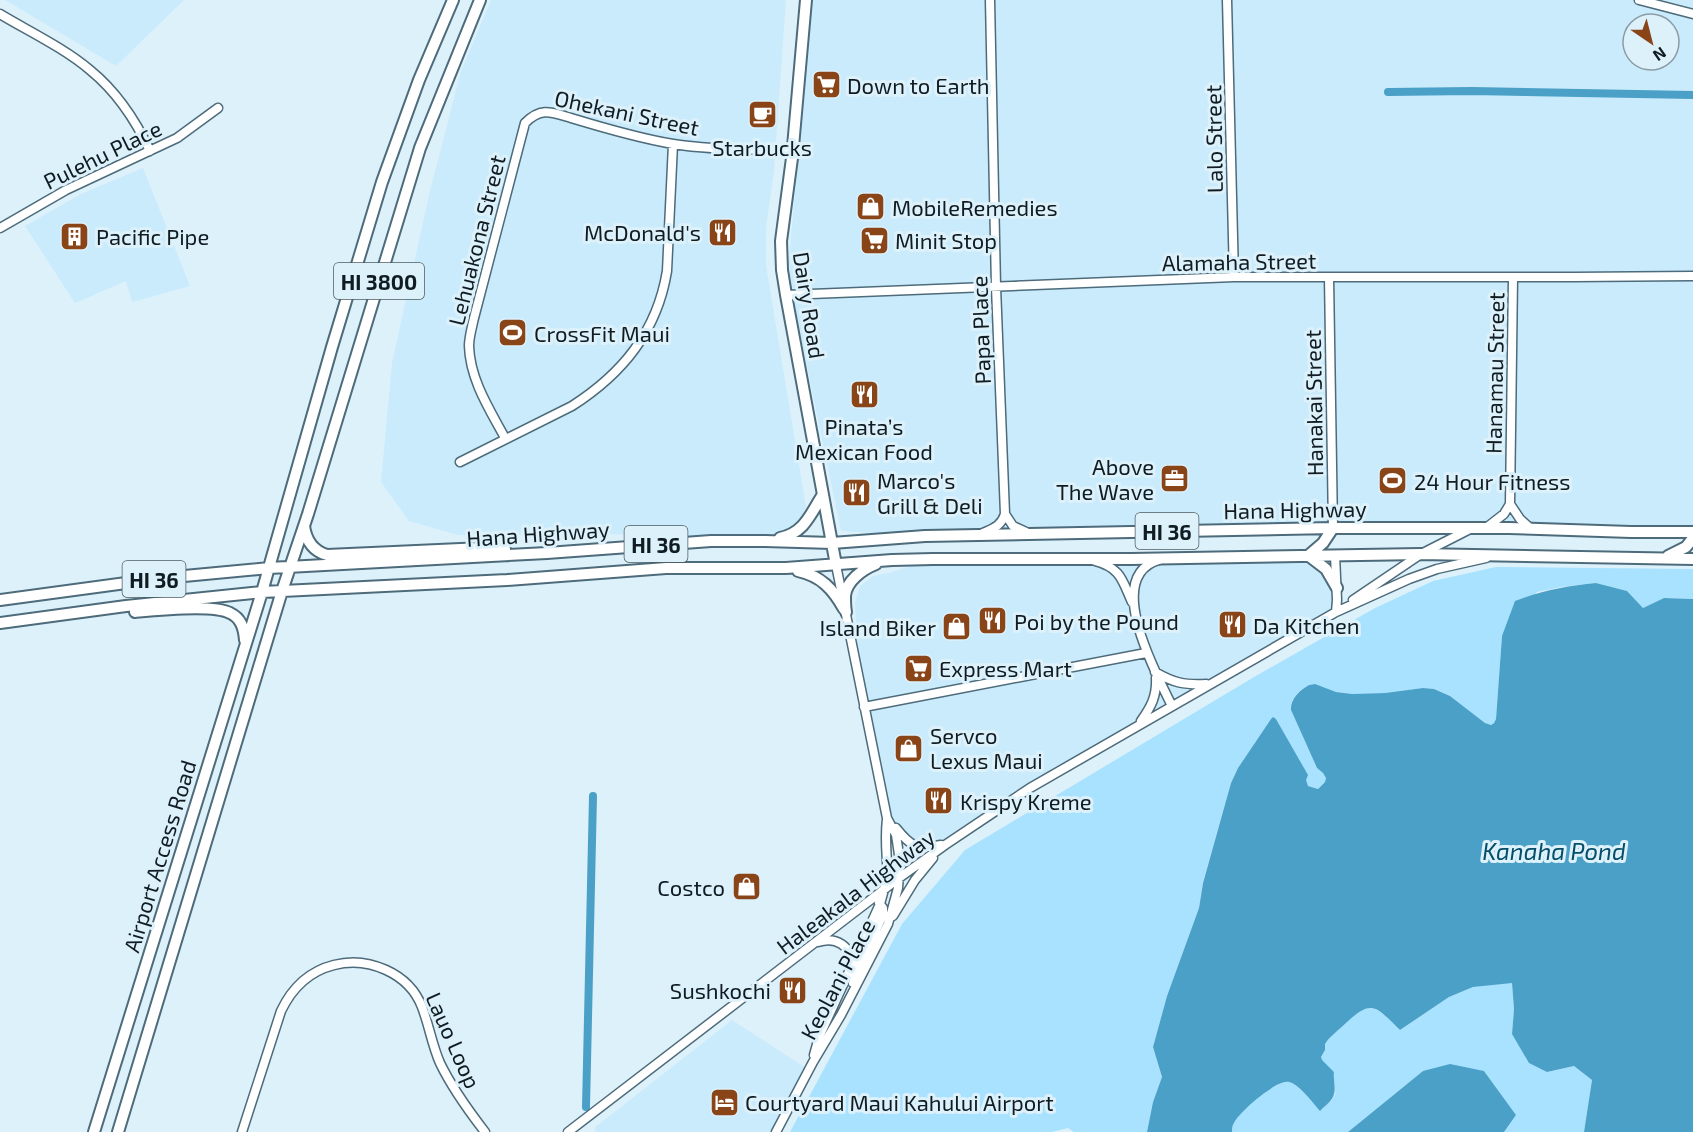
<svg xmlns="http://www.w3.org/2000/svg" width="1693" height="1132" viewBox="0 0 1693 1132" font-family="'Exo 2',sans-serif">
<rect width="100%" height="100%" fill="#ddf1fb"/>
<path fill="#caebfc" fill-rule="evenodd" d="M 5,0 L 184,0 L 116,66 Z
M 491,0 L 786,0 L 774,170 L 766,228 L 766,265 L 806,507 L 798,525 L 777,538 L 607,534 L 458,535 L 409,521 L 381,482 L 392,363 L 430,191 L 461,71 Z
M 807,0 L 1693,0 L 1693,532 L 1509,528 L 925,536 L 841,531 L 791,289 L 789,260 L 799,146 ZM 1633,24 L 1669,24 L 1669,60 L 1633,60 Z
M 143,168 L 190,286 L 132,302 L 126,281 L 75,303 L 25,226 L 81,194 Z
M 1335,555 L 1336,612 L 1030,788 L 945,845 L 919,847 L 887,817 L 858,674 L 855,602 L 860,586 L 873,576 L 888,573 L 933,559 Z
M 732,1020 L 806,1068 L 772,1132 L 596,1132 L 594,1128 Z"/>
<path fill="#a9e2ff" d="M 1496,567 L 1693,569 L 1693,599 L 1664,598 L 1643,608 L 1627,591 L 1596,583 L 1561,587 L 1537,592 L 1502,636 L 1496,719 L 1494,723 L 1490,725 L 1485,723 L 1450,696 L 1434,689 L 1423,688 L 1385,693 L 1352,694 L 1336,692 L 1314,684 L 1309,685 C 1300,690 1289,699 1291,710 L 1317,768 L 1323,773 L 1326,778 L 1325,782 L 1318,789 L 1308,786 L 1305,780 L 1307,775 L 1276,719 L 1271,719 L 1238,768 L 1231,783 L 1203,882 L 1199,908 L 1167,996 L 1153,1047 L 1162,1077 L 1153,1102 L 1147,1132 L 1074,1132 L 1068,1128 L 1052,1132 L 790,1132 L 902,924 L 965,850 L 1254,677 L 1375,608 L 1433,581 Z
M 1512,982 L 1514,1009 L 1512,1034 L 1547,1072 L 1574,1066 L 1592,1080 L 1584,1132 L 1504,1132 L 1516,1115 L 1484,1071 L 1423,1071 L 1348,1132 L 1232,1132 C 1232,1129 1232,1126 1234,1123 C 1239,1112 1277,1079 1290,1082 C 1298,1083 1314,1104 1321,1110 C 1325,1106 1333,1100 1335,1094 C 1336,1087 1333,1079 1334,1072 L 1321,1060 L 1321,1057 L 1325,1050 L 1325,1044 C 1330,1036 1339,1030 1346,1023 C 1372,997 1377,1008 1400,1030 L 1449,997 L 1473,987 Z"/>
<path fill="#4ba0c7" d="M 1596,583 L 1627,591 L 1643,608 L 1664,598 L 1693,599 L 1693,1132 L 1584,1132 L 1592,1080 L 1574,1066 L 1547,1072 L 1529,1063 L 1512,1034 L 1514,1009 L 1512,983 L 1473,987 L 1449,997 L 1400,1030 C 1377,1008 1373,997 1346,1023 C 1339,1030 1330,1036 1325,1044 L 1325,1050 L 1321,1057 L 1322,1060 L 1334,1072 C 1333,1079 1336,1088 1334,1094 C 1333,1100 1325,1106 1320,1111 C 1314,1104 1298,1083 1289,1082 C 1277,1079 1239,1112 1234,1123 C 1232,1126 1232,1129 1232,1132 L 1147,1132 L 1153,1102 L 1162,1077 L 1153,1047 L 1167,996 L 1199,908 L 1203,883 L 1231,783 L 1238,768 L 1271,719 L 1273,717 L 1276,719 L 1308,775 L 1306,780 L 1308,786 L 1318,789 L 1325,782 L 1326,778 L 1323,773 L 1317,768 L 1291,710 C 1290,699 1300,690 1309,685 L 1315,684 L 1336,692 L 1352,694 L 1385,693 L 1423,688 L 1434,689 L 1450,696 L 1485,723 L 1491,725 L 1494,723 L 1496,719 L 1502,636 L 1515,601 C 1543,590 1567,586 1596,583 Z
M 1450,1064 L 1484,1071 L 1516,1115 L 1504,1132 L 1348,1132 L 1423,1071 Z"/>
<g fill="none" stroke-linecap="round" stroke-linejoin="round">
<path stroke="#4ba0c7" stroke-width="8" d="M 1388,92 L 1472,91 L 1693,95
M 586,1107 L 593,796"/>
<defs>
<path id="minor" d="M 1227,0 L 1234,277
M 1639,0 L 1693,14
M 0,14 C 30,32 64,48 90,70 C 117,92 136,121 150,151
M 0,228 L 66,190 L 177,138 L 218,108
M 1329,277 L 1333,528
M 786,295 L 1234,277 L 1574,277 L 1693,276
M 505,438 C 490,410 470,380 469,346 C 469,337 472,327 474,318 L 525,123 C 541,107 551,112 571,118 C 604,128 638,138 673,144 C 711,150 754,150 792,149
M 460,462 L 572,406 C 622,374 657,332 667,271 L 673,144
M 1510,504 L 1520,519 L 1530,528
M 1005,514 L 1013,526 L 1026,532
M 1486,528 L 1504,514 L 1510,504 L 1513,277
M 983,533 C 994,528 1001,526 1005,514 L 996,287 L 990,0
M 1335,555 L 1337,600 L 1336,612
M 1159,560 C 1102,576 1157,675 1172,706
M 1095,561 C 1121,568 1122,580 1132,602
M 1353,600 L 1421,554 L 1470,529
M 1155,672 C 1174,683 1184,685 1206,684
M 864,707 L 1146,653
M 1141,721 C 1151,707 1157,696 1156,678
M 896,828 C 911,847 917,850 941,845
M 893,916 L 915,880 L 933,858
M 818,942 C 836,936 852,946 852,966
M 853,983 L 856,972 L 883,915 L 883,908 L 879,903
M 814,1055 L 819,1037 L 880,904 C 884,890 888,876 887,862 C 886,846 885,835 887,819
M 242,1132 L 281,1011 C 292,988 310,971 334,965 C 368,956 409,973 422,1007 C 429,1025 432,1045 440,1063 C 452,1088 468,1110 485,1132
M 568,1132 L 899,878 L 945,845 L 1030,788 L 1336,612 L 1409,579 L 1437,569 L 1486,558
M 776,1132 L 813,1062 L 841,1015 L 888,924 L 898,888 L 900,861 L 896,835 L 887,818 L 836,565"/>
<path id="major" d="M 806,0 L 792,158 L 781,241 L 782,270 L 786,295 L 836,565
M 304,526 C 306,540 313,551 327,555 L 483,548 L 505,549
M 780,538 C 804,533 810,515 822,496
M 1309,555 L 1323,543 L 1333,528
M 1309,556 L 1326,569 L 1337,588
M 1668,556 L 1686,547 L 1693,538
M 798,571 C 821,576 833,589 844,609
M 0,600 L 163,578 L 269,568 L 547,553 L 711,541 L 765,541 L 832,543 L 925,536 L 1333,528 L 1509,528 L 1631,532 L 1693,532
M 135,612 C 155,610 213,604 230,613 C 241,618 244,628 245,640
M 846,612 C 845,607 845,601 845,596 C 846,581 863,569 876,564
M 0,623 L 126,606 L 262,592 L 507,580 L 666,568 L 786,568 L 892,560 L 933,559 L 1131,559 L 1421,554 L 1693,559
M 94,1132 L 262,592 L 332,347 L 382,182 L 419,80 L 453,0
M 118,1132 L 282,591 L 308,514 L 420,148 L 480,0"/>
</defs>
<use href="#minor" stroke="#4d6b7a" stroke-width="11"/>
<use href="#major" stroke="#4d6b7a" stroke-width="14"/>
<use href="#minor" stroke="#fff" stroke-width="8"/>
<use href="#major" stroke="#fff" stroke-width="10"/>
</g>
<defs>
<symbol id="supermarket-square" viewBox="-11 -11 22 22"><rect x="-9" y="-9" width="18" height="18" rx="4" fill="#894518" stroke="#ddf1fb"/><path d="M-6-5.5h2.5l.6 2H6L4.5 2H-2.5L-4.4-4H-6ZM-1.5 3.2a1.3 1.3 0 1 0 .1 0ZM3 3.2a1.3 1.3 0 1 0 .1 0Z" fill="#fff"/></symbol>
<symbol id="cafe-square" viewBox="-11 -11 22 22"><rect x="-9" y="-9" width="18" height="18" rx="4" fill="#894518" stroke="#ddf1fb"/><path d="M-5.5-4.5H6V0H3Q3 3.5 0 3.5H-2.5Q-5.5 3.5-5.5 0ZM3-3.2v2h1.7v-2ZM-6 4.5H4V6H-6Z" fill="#fff"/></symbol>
<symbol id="shop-square" viewBox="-11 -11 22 22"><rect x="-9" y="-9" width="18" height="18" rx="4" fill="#894518" stroke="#ddf1fb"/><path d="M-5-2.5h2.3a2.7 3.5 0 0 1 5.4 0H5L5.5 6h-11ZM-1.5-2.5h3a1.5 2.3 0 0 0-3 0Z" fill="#fff"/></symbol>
<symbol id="restaurant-square" viewBox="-11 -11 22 22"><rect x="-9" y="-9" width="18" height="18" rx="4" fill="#894518" stroke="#ddf1fb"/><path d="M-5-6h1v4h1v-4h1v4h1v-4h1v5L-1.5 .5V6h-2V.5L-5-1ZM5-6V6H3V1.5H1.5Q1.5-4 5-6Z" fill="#fff"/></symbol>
<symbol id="building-square" viewBox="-11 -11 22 22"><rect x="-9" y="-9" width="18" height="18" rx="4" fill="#894518" stroke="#ddf1fb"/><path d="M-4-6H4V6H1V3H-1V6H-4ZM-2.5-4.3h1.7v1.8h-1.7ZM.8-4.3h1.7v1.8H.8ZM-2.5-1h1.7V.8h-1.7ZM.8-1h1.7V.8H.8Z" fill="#fff"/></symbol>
<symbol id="stadium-square" viewBox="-11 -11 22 22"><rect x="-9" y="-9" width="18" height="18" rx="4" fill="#894518" stroke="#ddf1fb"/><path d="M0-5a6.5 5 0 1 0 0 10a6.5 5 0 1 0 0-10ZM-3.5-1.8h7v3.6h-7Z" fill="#fff"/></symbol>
<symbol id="office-square" viewBox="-11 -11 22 22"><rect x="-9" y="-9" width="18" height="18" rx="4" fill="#894518" stroke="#ddf1fb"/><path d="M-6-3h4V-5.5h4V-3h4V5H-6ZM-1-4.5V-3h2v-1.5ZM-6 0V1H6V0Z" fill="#fff"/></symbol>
<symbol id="hotel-square" viewBox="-11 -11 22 22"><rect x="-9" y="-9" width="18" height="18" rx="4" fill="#894518" stroke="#ddf1fb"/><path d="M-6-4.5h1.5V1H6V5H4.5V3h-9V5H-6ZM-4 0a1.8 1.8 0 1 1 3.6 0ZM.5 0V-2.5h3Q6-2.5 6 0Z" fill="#fff"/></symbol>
</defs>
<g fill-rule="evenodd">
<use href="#supermarket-square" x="810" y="68" width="33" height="33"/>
<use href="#cafe-square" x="746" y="98" width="33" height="33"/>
<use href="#shop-square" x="854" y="190" width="33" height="33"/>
<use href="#restaurant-square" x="706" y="216" width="33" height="33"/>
<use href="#building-square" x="58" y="220" width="33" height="33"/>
<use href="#supermarket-square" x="858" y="224" width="33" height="33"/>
<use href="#stadium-square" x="496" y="316" width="33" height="33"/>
<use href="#restaurant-square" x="848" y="378" width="33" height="33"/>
<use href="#office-square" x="1158" y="462" width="33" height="33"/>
<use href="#stadium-square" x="1376" y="464" width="33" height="33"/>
<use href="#restaurant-square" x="840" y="476" width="33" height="33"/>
<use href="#restaurant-square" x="976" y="604" width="33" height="33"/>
<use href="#restaurant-square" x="1216" y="608" width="33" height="33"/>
<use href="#shop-square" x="940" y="610" width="33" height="33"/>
<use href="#supermarket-square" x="902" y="652" width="33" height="33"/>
<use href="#shop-square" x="892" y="732" width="33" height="33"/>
<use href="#restaurant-square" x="922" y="784" width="33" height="33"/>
<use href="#shop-square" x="730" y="870" width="33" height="33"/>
<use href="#restaurant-square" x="776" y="974" width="33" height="33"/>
<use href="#hotel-square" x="708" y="1086" width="33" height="33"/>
</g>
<g text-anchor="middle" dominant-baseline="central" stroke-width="6" stroke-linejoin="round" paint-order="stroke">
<g fill="#ddf1fb" stroke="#4e5c63" stroke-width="1.5">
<rect x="334" y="263" width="90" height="36" rx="4.5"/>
<rect x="1135.5" y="513" width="63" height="36" rx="4.5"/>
<rect x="624.5" y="526" width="63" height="36" rx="4.5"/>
<rect x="122.5" y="561" width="63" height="36" rx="4.5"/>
</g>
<g font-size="21" font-weight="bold" fill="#101c22">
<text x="379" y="281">HI 3800</text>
<text x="1167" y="531">HI 36</text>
<text x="656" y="544">HI 36</text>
<text x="154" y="579">HI 36</text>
</g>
<g font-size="22" fill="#101c22" stroke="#ddf1fb" text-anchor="start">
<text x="847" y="85">Down to Earth</text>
<text x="762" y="147" text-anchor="middle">Starbucks</text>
<text x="892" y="207">MobileRemedies</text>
<text x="701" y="232" text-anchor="end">McDonald's</text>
<text x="96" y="236">Pacific Pipe</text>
<text x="895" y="240">Minit Stop</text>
<text x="534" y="333">CrossFit Maui</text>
<text x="864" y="426" text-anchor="middle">Pinata’s<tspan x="864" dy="25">Mexican Food</tspan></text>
<text x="1154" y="466" text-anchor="end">Above<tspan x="1154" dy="25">The Wave</tspan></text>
<text x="877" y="480">Marco's<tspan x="877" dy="25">Grill &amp; Deli</tspan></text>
<text x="1414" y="481">24 Hour Fitness</text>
<text x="1014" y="621">Poi by the Pound</text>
<text x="1253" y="625">Da Kitchen</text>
<text x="936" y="627" text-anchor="end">Island Biker</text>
<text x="939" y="668">Express Mart</text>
<text x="930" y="735">Servco<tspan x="930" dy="25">Lexus Maui</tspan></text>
<text x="960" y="801">Krispy Kreme</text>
<text x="725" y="887" text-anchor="end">Costco</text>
<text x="771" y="990" text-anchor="end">Sushkochi</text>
<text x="745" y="1102">Courtyard Maui Kahului Airport</text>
</g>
<g font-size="22" fill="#101c22" stroke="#ddf1fb">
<text transform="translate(627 112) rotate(12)">Ohekani Street</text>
<text transform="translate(1213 139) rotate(-91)">Lalo Street</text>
<text transform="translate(102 154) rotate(-26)">Pulehu Place</text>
<text transform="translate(476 240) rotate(-76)">Lehuakona Street</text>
<text transform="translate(1239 261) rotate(-1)">Alamaha Street</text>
<text transform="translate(810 305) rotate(81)">Dairy Road</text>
<text transform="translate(980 330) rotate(-92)">Papa Place</text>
<text transform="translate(1494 373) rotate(-89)">Hanamau Street</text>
<text transform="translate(1313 403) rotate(-91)">Hanakai Street</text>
<text transform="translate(1295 509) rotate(-1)">Hana Highway</text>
<text transform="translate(538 533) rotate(-4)">Hana Highway</text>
<text transform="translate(159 856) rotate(-73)">Airport Access Road</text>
<text transform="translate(855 891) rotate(-37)">Haleakala Highway</text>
<text transform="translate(837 979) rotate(-62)">Keolani Place</text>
<text transform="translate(454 1040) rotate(66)">Lauo Loop</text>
</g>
<g font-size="24" font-style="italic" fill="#044e69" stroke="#ddf1fb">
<text x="1554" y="850">Kanaha Pond</text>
</g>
</g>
<g transform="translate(1651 42) rotate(145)"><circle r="28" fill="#ddf1fb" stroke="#8b9ca4" stroke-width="1.5"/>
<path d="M0-4.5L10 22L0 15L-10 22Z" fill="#894518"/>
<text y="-9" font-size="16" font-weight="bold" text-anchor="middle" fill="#101c22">N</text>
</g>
</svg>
